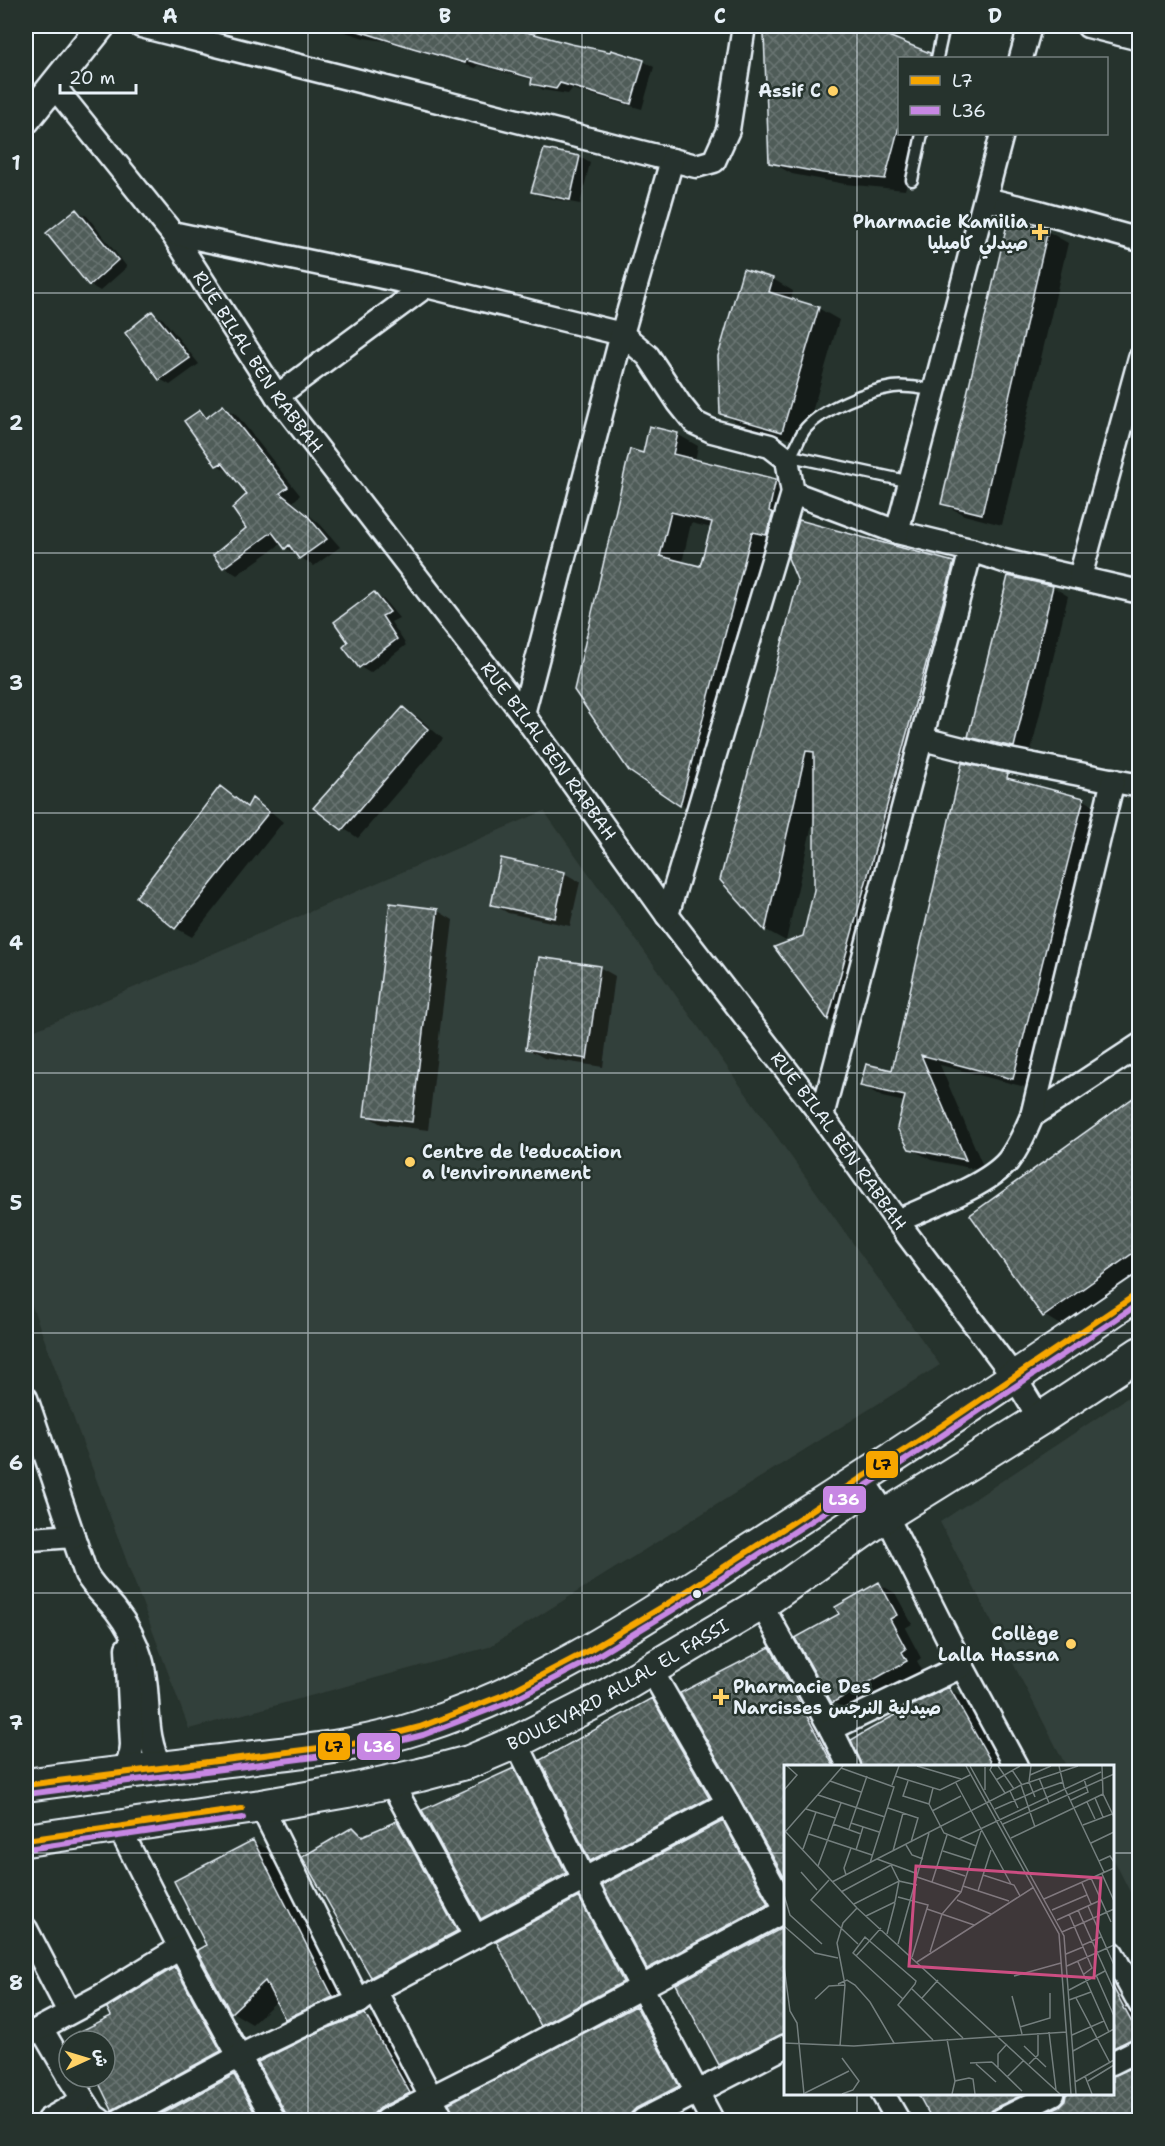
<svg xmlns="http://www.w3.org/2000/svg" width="1165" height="2146" viewBox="0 0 1165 2146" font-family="'Shantell Sans','Playpen Sans Arabic',sans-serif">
<defs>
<pattern id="building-cross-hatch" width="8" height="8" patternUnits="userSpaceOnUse" patternTransform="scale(1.5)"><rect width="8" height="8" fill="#505c59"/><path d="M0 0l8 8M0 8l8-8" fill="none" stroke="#697472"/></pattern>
</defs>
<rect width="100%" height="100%" fill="#26332d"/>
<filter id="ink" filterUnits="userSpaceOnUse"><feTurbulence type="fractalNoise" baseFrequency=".0167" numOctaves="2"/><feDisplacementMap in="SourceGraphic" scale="12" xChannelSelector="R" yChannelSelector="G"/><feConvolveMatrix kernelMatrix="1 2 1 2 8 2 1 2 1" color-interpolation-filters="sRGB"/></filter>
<g filter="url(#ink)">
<path fill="#333f3a" d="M 544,811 L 940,1365 L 489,1647 L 189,1729 L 26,1290 L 26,1034 Z
M 1139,1390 L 1139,1910 L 1113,1858 L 1112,1766 L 1066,1766 L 940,1522 Z"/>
<path fill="#0007" fill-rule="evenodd" d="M 326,26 L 500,26 L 571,45 L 643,61 L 654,67 L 642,109 L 572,89 L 568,94 L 543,90 L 532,83 L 533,80 L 477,65 L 476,68 L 386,41 L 364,38 Z
M 765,36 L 918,50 L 933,58 L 900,58 L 900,134 L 920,134 L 905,190 L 845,184 L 792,174 L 771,162 Z
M 580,157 L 590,163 L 580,204 L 543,197 L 533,191 Z
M 76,211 L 87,216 L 127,267 L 100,291 L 90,285 Z
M 1047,231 L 1068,243 L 1002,525 L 964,515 L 943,504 Z
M 773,279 L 793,291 L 791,300 L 818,308 L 839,320 L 803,443 L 742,425 L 721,413 Z
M 26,310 L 33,315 L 26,324 Z
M 152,313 L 163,319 L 199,364 L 170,385 L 160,379 Z
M 223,407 L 236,414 L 300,495 L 293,502 L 320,524 L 340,547 L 314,566 L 286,548 L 282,543 L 237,575 L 224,567 L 248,528 L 249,494 L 231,473 L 217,465 L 200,412 L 209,417 Z
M 677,434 L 698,446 L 695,461 L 776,480 L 797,492 L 701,817 L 630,770 L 644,454 ZM 691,523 L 712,528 L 701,568 L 682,563 Z
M 953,564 L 974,576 L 848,1030 L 829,1018 L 776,948 L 804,937 L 816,890 L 814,816 L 786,941 L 766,930 L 721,880 L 799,582 Z
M 1053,587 L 1068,596 L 1030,755 L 986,745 L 970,736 Z
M 374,594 L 384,600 L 399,618 L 391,622 L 406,645 L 370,673 L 360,667 L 350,643 Z
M 403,709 L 419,718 L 443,739 L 358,838 L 343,828 Z
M 1007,775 L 1024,784 L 1084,800 L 1104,811 L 1033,1089 L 940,1065 L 985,1171 L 931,1160 L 910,1148 L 905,1102 L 882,1097 L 862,1085 L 893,1071 Z
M 221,788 L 249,807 L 253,800 L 268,809 L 283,822 L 192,937 L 176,928 L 138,897 Z
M 564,873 L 580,882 L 570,926 L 508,913 L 493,904 Z
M 438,911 L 453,920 L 428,1130 L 381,1124 L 366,1115 Z
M 599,967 L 615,976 L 603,1067 L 544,1058 L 528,1049 Z
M 1140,1094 L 1140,1275 L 1065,1328 L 1045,1316 L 972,1215 Z
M 879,1584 L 895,1593 L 912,1624 L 905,1628 L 921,1658 L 917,1661 L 922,1670 L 849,1711 L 833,1702 L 841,1614 Z
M 770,1649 L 790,1660 L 848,1766 L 786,1766 Z
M 949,1689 L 969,1701 L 1006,1766 L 884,1766 Z
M 652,1700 L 673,1712 L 729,1810 L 612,1872 L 591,1860 Z
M 514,1770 L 535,1782 L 586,1885 L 503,1930 L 482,1918 Z
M 397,1823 L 418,1835 L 477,1943 L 393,1988 L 372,1976 L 353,1829 L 366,1836 Z
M 723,1823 L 743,1835 L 786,1912 L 669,1980 L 648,1968 Z
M 253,1841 L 274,1853 L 353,2009 L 307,2030 L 286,2018 L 277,2001 L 252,2024 L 232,2012 L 208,1946 Z
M 578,1899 L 599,1911 L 643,1994 L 563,2036 L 542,2024 Z
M 786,1927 L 786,2053 L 741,2076 L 720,2064 Z
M 1112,1964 L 1140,2013 L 1140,2056 L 1126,2062 L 1116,2078 L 1140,2120 L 1060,2107 L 1066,2102 L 1069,2094 L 1112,2094 Z
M 175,1969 L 196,1981 L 241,2063 L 133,2120 L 114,2109 L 98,2077 L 105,2077 L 105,2041 L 80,2041 Z
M 636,2007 L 656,2019 L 698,2098 L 656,2120 L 458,2120 Z
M 365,2015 L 386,2027 L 429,2105 L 401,2120 L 287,2120 Z
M 234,2076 L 254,2088 L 272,2120 L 150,2120 Z
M 919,2094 L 1067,2094 L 1014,2120 L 935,2120 Z
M 691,2112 L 706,2120 L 675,2120 Z
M 425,2117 L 431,2120 L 418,2120 Z"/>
<path fill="url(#building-cross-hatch)" stroke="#e8f1f8" stroke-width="1.5" fill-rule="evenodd" d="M 356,26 L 505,26 L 571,44 L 610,52 L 611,50 L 644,60 L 631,104 L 560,83 L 556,89 L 531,84 L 532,78 L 466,60 L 465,63 L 413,48 L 355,30 Z
M 869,28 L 930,53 L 930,58 L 900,58 L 900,123 L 885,179 L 823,173 L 769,163 L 764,34 Z
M 544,149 L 580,156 L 570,200 L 531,192 Z
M 76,209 L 118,260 L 89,286 L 46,233 Z
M 1008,220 L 1048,230 L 982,514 L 941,504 Z
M 743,269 L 773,278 L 769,292 L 819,307 L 782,432 L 720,414 L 718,356 Z
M 152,311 L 190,358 L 159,380 L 125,333 Z
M 223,405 L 288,487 L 280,493 L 306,514 L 327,539 L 299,559 L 289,545 L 285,549 L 272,532 L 223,568 L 213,555 L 246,528 L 232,508 L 247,494 L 222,463 L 216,466 L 184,421 L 200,410 L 206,418 Z
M 649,426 L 678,433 L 673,454 L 776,479 L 769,511 L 773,513 L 766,535 L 752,532 L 680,806 L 629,771 L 574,690 L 630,449 L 643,453 ZM 671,512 L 712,522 L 700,566 L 660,556 Z
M 799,520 L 954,562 L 828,1020 L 774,947 L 803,936 L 814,890 L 814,752 L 806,751 L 765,931 L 720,880 L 798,582 L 788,558 Z
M 1008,576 L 1053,586 L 1014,747 L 968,737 Z
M 374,592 L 390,612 L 382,616 L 397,639 L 359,668 L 343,647 L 348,642 L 334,622 Z
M 403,707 L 428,729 L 342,830 L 313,808 Z
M 962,763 L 1008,773 L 1007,778 L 1084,798 L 1013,1079 L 921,1055 L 966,1160 L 909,1149 L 897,1128 L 905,1096 L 860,1086 L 866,1064 L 892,1070 Z
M 220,786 L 247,807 L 252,798 L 269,812 L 175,929 L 136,897 Z
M 501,858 L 565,872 L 555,918 L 491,905 Z
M 390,903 L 438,909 L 412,1122 L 364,1116 Z
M 539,957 L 600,966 L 587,1059 L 526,1049 Z
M 1140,1093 L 1140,1248 L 1043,1317 L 970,1215 Z
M 879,1582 L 897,1615 L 890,1619 L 906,1649 L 902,1652 L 907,1661 L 832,1703 L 795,1638 L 839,1614 L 835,1607 Z
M 770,1647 L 834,1767 L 786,1767 L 786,1880 L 680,1693 Z
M 949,1687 L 994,1767 L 862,1767 L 851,1740 L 916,1703 Z
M 652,1698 L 709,1798 L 590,1861 L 540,1760 Z
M 514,1768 L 566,1873 L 481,1919 L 422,1810 Z
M 397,1821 L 457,1931 L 371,1977 L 302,1857 L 353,1827 L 362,1836 Z
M 723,1821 L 768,1904 L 647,1969 L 602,1885 Z
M 253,1840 L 333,1997 L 285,2019 L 265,1981 L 231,2013 L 197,1950 L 206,1945 L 174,1881 Z
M 579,1897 L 623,1982 L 541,2026 L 496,1941 Z
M 786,1926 L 786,2033 L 719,2065 L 676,1984 Z
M 175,1967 L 221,2051 L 112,2110 L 96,2077 L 105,2077 L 105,2041 L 78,2041 L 75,2034 L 111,2016 L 107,2008 Z
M 1113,1987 L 1139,2036 L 1113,2048 Z
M 636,2006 L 679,2086 L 636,2108 L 631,2113 L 630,2121 L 456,2121 L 449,2103 Z
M 365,2014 L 410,2093 L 379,2108 L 374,2113 L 373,2121 L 287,2121 L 286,2114 L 258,2062 L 327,2028 Z
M 1140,2064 L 1140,2121 L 1030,2121 L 1060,2106 L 1065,2101 L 1066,2094 L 1113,2094 L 1113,2076 Z
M 234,2075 L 259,2121 L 149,2121 Z
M 918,2094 L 1024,2094 L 994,2108 L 989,2113 L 988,2121 L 933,2121 Z"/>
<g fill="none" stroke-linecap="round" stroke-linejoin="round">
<defs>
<path id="service" d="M 937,58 L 944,26
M 912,180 L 922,134
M 791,456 L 911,482
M 787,459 C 796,452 798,437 806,428 C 824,408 867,391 893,387 C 906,385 922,389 935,390"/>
<g id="minor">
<path d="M 141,26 L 696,166 L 714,161 L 728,130 L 744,26"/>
<path d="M 1088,26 L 1140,39"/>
<path d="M 1021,58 L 1030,26"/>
<path id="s1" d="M 53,85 L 172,233 L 277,396 L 523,714 L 667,915 L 822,1116 L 897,1221 L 1015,1378 L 1040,1419"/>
<path d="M 986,199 L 1039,212 L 1140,240"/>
<path d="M 172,233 L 426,286 L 622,334 L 648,356 L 679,403 L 695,423 L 712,431 L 770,446 L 787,459 L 793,493 L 667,915"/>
<path d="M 277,396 L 426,286"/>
<path d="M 793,493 L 897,532 L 971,550 L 1004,561 L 1140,592"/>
<path d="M 897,532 L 1002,134"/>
<path d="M 1080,577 L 1140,358"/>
<path d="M 523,714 L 622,334 L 672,160"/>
<path d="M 923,739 L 994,757 L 1140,786"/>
<path d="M 822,1116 L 971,550"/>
<path d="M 1032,1116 L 1140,1045"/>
<path d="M 897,1221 C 928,1207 987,1186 1008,1161 C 1019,1147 1025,1132 1032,1116 L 1113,780"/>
<path d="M 26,1398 L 86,1574 C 94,1588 105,1597 115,1609 C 126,1623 136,1642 141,1659 C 152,1695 141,1735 162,1768"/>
<path d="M 862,1479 L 886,1515 L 962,1666 L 1016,1766"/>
<path d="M 26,1535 L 32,1539 L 73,1536"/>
<path d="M 761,1604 L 831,1729 L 849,1766"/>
<path d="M 651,1670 L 728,1803 L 786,1909"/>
<path d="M 831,1729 L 962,1666"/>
<path d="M 516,1742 L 584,1879 L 712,2120"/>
<path d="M 124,1771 L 131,1754 L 132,1745 L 127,1648"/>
<path d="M 391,1782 L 475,1936"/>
<path d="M 261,1806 L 359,2002"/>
<path d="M 119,1827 L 180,1948 L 274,2120"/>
<path d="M 26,1929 L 69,2012"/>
<path d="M 1112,1953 L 1140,2004"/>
<path d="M 375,1990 L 443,2120"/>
<path d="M 41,2028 L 69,2076"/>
<path d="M 26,2036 L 101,1996 L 180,1948"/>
<path d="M 1112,2063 L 1140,2049"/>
<path d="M 69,2077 L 94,2116 L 100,2120"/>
<path d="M 883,2094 L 898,2120"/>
<path d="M 48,2120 L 83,2100"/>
<path d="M 121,2120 L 240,2056 L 322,2016 L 359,2002 L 375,1990 L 728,1803"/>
<path d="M 386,2120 L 509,2058 L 786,1910"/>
<path d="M 643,2120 L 786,2046"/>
<path d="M 1001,2120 L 1053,2094"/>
</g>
<path id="tertiary" d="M 26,120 L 101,26"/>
<g id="secondary">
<path d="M 26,1785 C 102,1774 178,1766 255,1757 C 311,1750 366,1745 420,1727 C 538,1690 641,1620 744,1554 C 877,1469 1009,1382 1140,1292"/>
<path id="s2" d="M 26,1840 L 261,1806 L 347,1791 L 420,1775 L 469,1762 L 516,1742 L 599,1700 L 761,1604 L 886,1515 L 1040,1419 L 1140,1353"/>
</g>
</defs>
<use href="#service" stroke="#e8f1f8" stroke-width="15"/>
<use href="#minor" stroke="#e8f1f8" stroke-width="27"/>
<use href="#tertiary" stroke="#e8f1f8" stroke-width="32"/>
<use href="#secondary" stroke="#e8f1f8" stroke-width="36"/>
<use href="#service" stroke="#26332d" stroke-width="10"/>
<use href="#minor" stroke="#26332d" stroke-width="22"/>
<use href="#tertiary" stroke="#26332d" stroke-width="27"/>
<use href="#secondary" stroke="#26332d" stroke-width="32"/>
<defs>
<path id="bus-1" d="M 26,1785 L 359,1743 L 420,1727 L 506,1694 L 588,1651 L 667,1604 L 943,1425 L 1140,1292
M 26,1840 L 242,1809"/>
<path id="bus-2" d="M 27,1794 L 361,1751 L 423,1735 L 509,1702 L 592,1659 L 671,1611 L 898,1465 L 1140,1303
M 27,1849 L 243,1818"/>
</defs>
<use href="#bus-1" stroke="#26332d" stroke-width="10"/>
<use href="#bus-2" stroke="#26332d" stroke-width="10"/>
<use href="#bus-1" stroke="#f7a600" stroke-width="6"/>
<use href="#bus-2" stroke="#c787e3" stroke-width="6"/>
</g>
</g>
<path fill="none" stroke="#e8f1f8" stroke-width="1.5" stroke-opacity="0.55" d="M 308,26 L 308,2120M 582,26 L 582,2120M 857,26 L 857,1766M 26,293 L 1140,293M 26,553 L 1140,553M 26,813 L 1140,813M 26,1073 L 1140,1073M 26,1333 L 1140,1333M 26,1593 L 1140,1593M 26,1853 L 786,1853M 1112,1853 L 1140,1853M 857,2094 L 857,2120"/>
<g fill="#ffd166" stroke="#26332d" stroke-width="2">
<circle cx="833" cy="91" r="6"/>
<path d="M1037 223h6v6h6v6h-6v6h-6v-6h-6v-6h6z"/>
<circle cx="410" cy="1162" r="6"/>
<circle cx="1071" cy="1644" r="6"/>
<path d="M718 1688h6v6h6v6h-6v6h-6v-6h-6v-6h6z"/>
</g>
<circle fill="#e8f1f8" stroke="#26332d" stroke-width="2" cx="697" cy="1594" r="5"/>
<g text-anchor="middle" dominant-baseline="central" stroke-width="5" stroke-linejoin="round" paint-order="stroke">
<g font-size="18" font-weight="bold" fill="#e8f1f8" stroke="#26332d" text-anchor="end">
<text x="821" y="91">Assif C</text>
<text x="1028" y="222">Pharmacie Kamilia<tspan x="1028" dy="21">صيدلي كاميليا</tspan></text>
<text x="422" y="1152" text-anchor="start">Centre de l'education<tspan x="422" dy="21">a l'environnement</tspan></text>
<text x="1059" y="1634">Collège<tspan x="1059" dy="21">Lalla Hassna</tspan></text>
<text x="733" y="1687" text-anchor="start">Pharmacie Des<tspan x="733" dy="21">Narcisses صيدلية النرجس</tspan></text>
</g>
<g font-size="18" fill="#e8f1f8" stroke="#26332d">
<text stroke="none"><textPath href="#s1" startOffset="345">RUE BILAL BEN RABBAH</textPath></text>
<text stroke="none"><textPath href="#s1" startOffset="831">RUE BILAL BEN RABBAH</textPath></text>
<text stroke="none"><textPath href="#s1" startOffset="1317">RUE BILAL BEN RABBAH</textPath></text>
<text stroke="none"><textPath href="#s2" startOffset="618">BOULEVARD ALLAL EL FASSI</textPath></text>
</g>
</g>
<g transform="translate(784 1765)">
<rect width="330" height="330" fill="#26332d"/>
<path fill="none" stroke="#747f7e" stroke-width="1.5" d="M 133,1 L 177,14M 182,1 L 275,169 L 287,329M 186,1 L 280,171 L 292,329M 208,1 L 206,5 L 221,28M 214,1 L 230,24M 247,1 L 245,17 L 251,32M 275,1 L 280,22 L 320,107M 318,1 L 319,29 L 330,52M 57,3 L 110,22 L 86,98M 228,5 L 238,20M 246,10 L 267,1M 111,11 L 156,25 L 186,10M 255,13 L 265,38M 212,15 L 236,1M 46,16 L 77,27M 124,16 L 119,31 L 145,39M 172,18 L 227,119M 108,20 L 115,1M 237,20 L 251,62M 149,23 L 145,39 L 160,68 L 192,81M 259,24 L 279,17M 0,25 L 13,10 L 3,1M 201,25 L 201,2M 226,26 L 234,43M 34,30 L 101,52M 311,33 L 319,52M 287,35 L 304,27 L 300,14M 303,37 L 311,54M 104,43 L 134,53 L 127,77M 22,44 L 51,53M 211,44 L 259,23M 148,46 L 177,31M 67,58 L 95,67M 49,59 L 77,69M 219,59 L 330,9M 299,60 L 328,49M 65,64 L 83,11M 0,65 L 73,143 L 276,329M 2,66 L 59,1M 25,69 L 88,90M 227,73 L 319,29M 175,74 L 317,7M 307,78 L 330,67M 122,80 L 128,90 L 139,94M 19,84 L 32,47M 72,85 L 79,62M 109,86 L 119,48M 159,86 L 187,95M 93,94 L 134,109M 315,96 L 326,91 L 330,97M 34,101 L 57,38M 154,102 L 181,111M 17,107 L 33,125M 318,109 L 330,136M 62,110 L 60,103 L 67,83M 199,110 L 230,120 L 236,131M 133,112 L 177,127M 307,113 L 327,157M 45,115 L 27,135 L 74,179M 48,117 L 237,20 L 294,1M 148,117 L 163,70M 298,118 L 307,139M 179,121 L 225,136M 194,126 L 207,85M 57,127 L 107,100 L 115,116 L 133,120M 0,130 L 6,150 L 38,179M 114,132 L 144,140 L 128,192M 260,134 L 330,103M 173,135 L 207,149M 70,139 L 115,116 L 111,137 L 82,151M 304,141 L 330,200M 143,144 L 190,160M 268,145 L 303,130M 294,145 L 330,225M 285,149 L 308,203 L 300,209M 273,155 L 317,135M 0,161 L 31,188 L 54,193M 278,167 L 330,144M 103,169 L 111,138M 114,179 L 145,68M 299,180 L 317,172M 146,187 L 158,149 L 177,127 L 197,66M 282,189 L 299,182M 72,191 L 97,163M 133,197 L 250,122M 294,197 L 325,267M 0,201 L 6,246 L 13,258 L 20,329M 283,201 L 330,180M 312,210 L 330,251M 230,211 L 277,198M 54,219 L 63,215 L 71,220 L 86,237 L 110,278M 128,224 L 179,273M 285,225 L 321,206M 228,231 L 238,269M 138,233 L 154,215M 292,233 L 326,298M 31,234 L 45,221 L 61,220M 119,234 L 69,188 L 81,172 L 132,216 L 131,219 L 114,240 L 149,275M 285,235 L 307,227M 236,262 L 266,253 L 266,228M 265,267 L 272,325M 288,270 L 320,256M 163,274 L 171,316M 0,278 L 70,281 L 283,267M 56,281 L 61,220 L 53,178 L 59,158 L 73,143M 240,281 L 262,302M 289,286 L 330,264M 58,293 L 75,316 L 69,325 L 58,329M 208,297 L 238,326M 186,298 L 208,297M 192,299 L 212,317M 245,299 L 254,290 L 254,268M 214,302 L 214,289 L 223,279M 301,311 L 308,329M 223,312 L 240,295M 304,316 L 330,300M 291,317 L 330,295M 21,328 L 65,306M 168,329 L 171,316 L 185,313 L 189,314 L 191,329"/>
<path fill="#cc4e82" fill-opacity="0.15" stroke="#cc4e82" stroke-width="3" d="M 132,101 L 317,113 L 310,213 L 125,201 Z"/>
<rect width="330" height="330" fill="none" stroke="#e8f1f8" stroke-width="3"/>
</g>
<g stroke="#26332d" stroke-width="2">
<rect x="865" y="1450" width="34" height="29" rx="6" fill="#f7a600"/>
<rect x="822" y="1485" width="45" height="29" rx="6" fill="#c787e3"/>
<rect x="317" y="1732" width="34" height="29" rx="6" fill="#f7a600"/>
<rect x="356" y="1732" width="45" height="29" rx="6" fill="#c787e3"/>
</g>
<g font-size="16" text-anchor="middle" font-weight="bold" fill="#fff">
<text x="844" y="1505">L36</text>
<text x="379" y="1752">L36</text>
</g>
<g font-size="16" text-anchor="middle" font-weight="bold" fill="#111">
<text x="882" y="1470">L7</text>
<text x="334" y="1752">L7</text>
</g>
<rect width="1165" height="2146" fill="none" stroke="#26332d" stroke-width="66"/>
<rect x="898" y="57" width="210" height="78" fill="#26332d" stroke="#747f7e" stroke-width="1.5"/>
<rect x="910" y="76" width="30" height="9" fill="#f7a600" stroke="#747f7e" stroke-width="1.5"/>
<text x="952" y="87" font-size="18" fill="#e8f1f8">L7</text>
<rect x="910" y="106" width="30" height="9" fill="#c787e3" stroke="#747f7e" stroke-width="1.5"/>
<text x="952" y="117" font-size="18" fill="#e8f1f8">L36</text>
<g transform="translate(87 2059) rotate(86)"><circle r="28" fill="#26332d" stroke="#747f7e" stroke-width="1.5"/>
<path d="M0-4.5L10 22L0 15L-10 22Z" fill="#ffd166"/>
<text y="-9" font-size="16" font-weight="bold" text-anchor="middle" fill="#e8f1f8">ش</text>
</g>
<path d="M60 84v9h76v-9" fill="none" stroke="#e8f1f8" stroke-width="3"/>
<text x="69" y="84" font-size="18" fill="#e8f1f8" stroke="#26332d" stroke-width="4.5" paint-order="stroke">20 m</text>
<rect x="33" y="33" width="1099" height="2080" fill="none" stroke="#e8f1f8" stroke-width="2"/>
<g font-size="20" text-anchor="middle" font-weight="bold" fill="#e8f1f8">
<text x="170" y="23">A</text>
<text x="445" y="23">B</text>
<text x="720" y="23">C</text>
<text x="995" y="23">D</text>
<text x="16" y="170">1</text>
<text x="16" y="430">2</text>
<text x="16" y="690">3</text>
<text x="16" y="950">4</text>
<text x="16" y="1210">5</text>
<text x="16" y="1470">6</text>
<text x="16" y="1730">7</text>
<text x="16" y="1990">8</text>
</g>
</svg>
